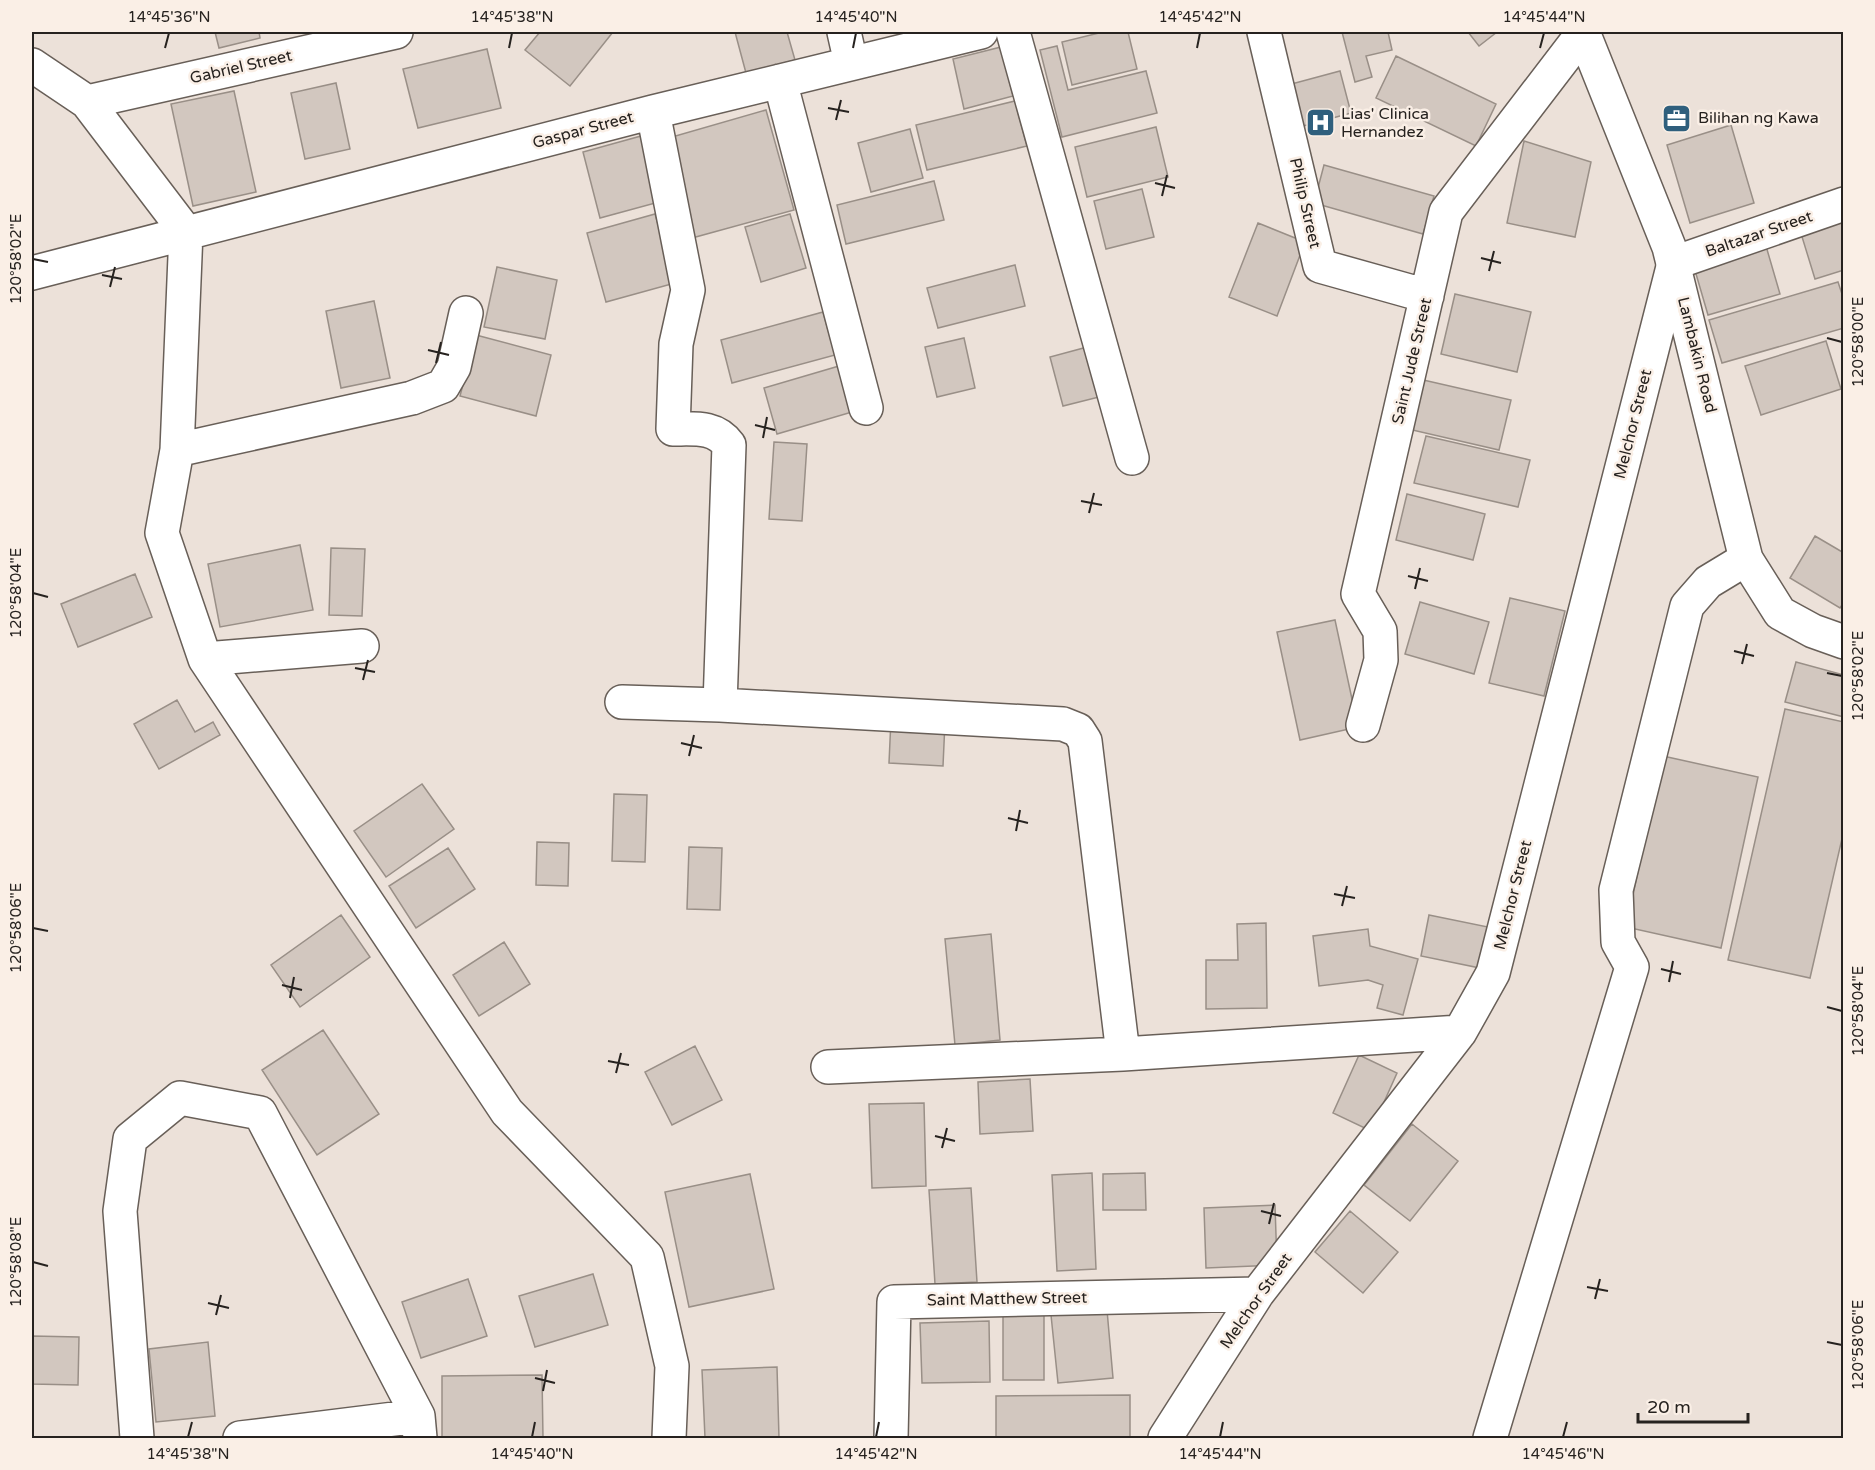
<svg xmlns="http://www.w3.org/2000/svg" width="1875" height="1470" viewBox="0 0 1875 1470" font-family="'Varela Round',sans-serif">
<rect width="100%" height="100%" fill="#ece1d9"/>
<path fill="#d2c7bf" stroke="#998f87" stroke-width="1.5" d="M 215,32 L 259,32 L 260,38 L 219,48 Z
M 540,32 L 613,32 L 570,86 L 525,50 Z
M 735,32 L 787,32 L 795,60 L 746,73 Z
M 1103,32 L 1128,32 L 1137,69 L 1072,85 L 1062,42 Z
M 1342,32 L 1388,32 L 1392,50 L 1366,56 L 1372,77 L 1355,82 Z
M 1468,32 L 1497,32 L 1479,46 Z
M 1057,46 L 1068,90 L 1146,71 L 1157,113 L 1062,137 L 1040,50 Z
M 1001,47 L 1013,96 L 964,109 L 953,59 Z
M 487,49 L 501,108 L 418,128 L 403,69 Z
M 1396,56 L 1496,104 L 1476,146 L 1376,98 Z
M 1340,71 L 1351,113 L 1296,128 L 1284,86 Z
M 336,83 L 350,149 L 305,159 L 291,93 Z
M 234,91 L 256,192 L 193,206 L 171,104 Z
M 1015,101 L 1027,146 L 927,170 L 916,125 Z
M 766,110 L 794,210 L 692,238 L 665,139 Z
M 1731,125 L 1754,203 L 1690,223 L 1667,145 Z
M 1156,127 L 1168,177 L 1087,197 L 1075,147 Z
M 910,129 L 923,178 L 871,192 L 858,143 Z
M 641,136 L 659,202 L 600,218 L 583,152 Z
M 1524,141 L 1591,162 L 1575,237 L 1507,223 Z
M 1324,165 L 1434,196 L 1423,234 L 1314,203 Z
M 934,181 L 944,220 L 846,244 L 837,205 Z
M 1142,189 L 1154,237 L 1106,249 L 1094,201 Z
M 655,214 L 675,283 L 606,302 L 587,233 Z
M 790,214 L 806,268 L 761,282 L 745,227 Z
M 1844,214 L 1844,270 L 1815,279 L 1799,227 Z
M 1258,223 L 1305,242 L 1277,316 L 1229,297 Z
M 1766,246 L 1780,294 L 1708,315 L 1694,267 Z
M 1015,265 L 1025,306 L 938,328 L 927,288 Z
M 497,267 L 557,280 L 545,339 L 484,327 Z
M 1838,282 L 1844,300 L 1844,328 L 1722,363 L 1709,320 Z
M 1455,294 L 1531,312 L 1517,372 L 1441,354 Z
M 374,301 L 390,378 L 341,388 L 326,311 Z
M 823,312 L 835,355 L 732,383 L 721,340 Z
M 476,335 L 551,355 L 536,416 L 460,396 Z
M 964,338 L 975,388 L 937,397 L 925,347 Z
M 1826,341 L 1841,389 L 1761,415 L 1745,366 Z
M 1091,346 L 1103,396 L 1063,406 L 1050,357 Z
M 839,366 L 852,412 L 777,434 L 764,388 Z
M 1419,379 L 1511,400 L 1499,450 L 1408,429 Z
M 1426,436 L 1530,460 L 1518,507 L 1414,483 Z
M 774,442 L 807,444 L 802,521 L 769,519 Z
M 1407,494 L 1485,514 L 1473,560 L 1396,540 Z
M 1815,536 L 1844,553 L 1844,602 L 1840,608 L 1790,578 Z
M 300,545 L 313,610 L 220,627 L 208,564 Z
M 331,548 L 365,549 L 362,616 L 329,615 Z
M 135,574 L 152,617 L 78,647 L 61,604 Z
M 1510,598 L 1565,611 L 1544,696 L 1489,683 Z
M 1420,602 L 1489,622 L 1474,674 L 1405,654 Z
M 1335,620 L 1358,727 L 1300,740 L 1277,632 Z
M 1796,662 L 1844,675 L 1844,717 L 1785,702 Z
M 177,700 L 195,732 L 213,722 L 220,735 L 159,769 L 134,724 Z
M 1785,709 L 1844,722 L 1844,830 L 1810,978 L 1728,960 Z
M 891,719 L 945,722 L 943,766 L 889,763 Z
M 1663,756 L 1758,777 L 1721,948 L 1626,927 Z
M 422,784 L 454,829 L 386,877 L 354,831 Z
M 614,794 L 647,795 L 645,862 L 612,861 Z
M 537,842 L 569,843 L 568,886 L 536,885 Z
M 689,847 L 722,848 L 720,910 L 687,909 Z
M 448,848 L 475,889 L 416,928 L 389,886 Z
M 341,915 L 370,957 L 300,1007 L 271,965 Z
M 1429,915 L 1488,927 L 1480,968 L 1421,956 Z
M 1266,923 L 1267,1008 L 1206,1009 L 1206,960 L 1238,960 L 1237,924 Z
M 1368,929 L 1370,946 L 1418,959 L 1403,1015 L 1377,1008 L 1383,985 L 1368,980 L 1319,986 L 1313,936 Z
M 991,934 L 1000,1040 L 955,1045 L 945,939 Z
M 504,942 L 530,984 L 479,1016 L 453,975 Z
M 323,1030 L 379,1114 L 317,1155 L 262,1070 Z
M 695,1046 L 722,1100 L 672,1125 L 645,1072 Z
M 1359,1055 L 1397,1073 L 1371,1131 L 1333,1113 Z
M 1030,1079 L 1033,1131 L 980,1134 L 978,1082 Z
M 924,1103 L 926,1186 L 872,1188 L 869,1104 Z
M 1412,1124 L 1458,1161 L 1410,1221 L 1364,1185 Z
M 1092,1173 L 1096,1269 L 1057,1271 L 1052,1175 Z
M 1145,1173 L 1146,1210 L 1103,1210 L 1103,1174 Z
M 750,1174 L 774,1289 L 689,1307 L 665,1192 Z
M 971,1188 L 977,1282 L 935,1284 L 929,1190 Z
M 1275,1205 L 1277,1265 L 1206,1268 L 1204,1208 Z
M 1350,1211 L 1398,1252 L 1363,1293 L 1315,1252 Z
M 593,1274 L 608,1325 L 535,1347 L 519,1296 Z
M 468,1279 L 487,1336 L 421,1358 L 402,1302 Z
M 1107,1310 L 1113,1378 L 1058,1383 L 1051,1315 Z
M 1003,1314 L 1044,1314 L 1044,1380 L 1003,1380 Z
M 989,1321 L 990,1382 L 922,1383 L 920,1323 Z
M 32,1336 L 79,1337 L 78,1385 L 32,1384 Z
M 208,1342 L 215,1416 L 156,1422 L 149,1349 Z
M 777,1367 L 779,1438 L 705,1438 L 702,1370 Z
M 542,1375 L 543,1438 L 442,1438 L 442,1376 Z
M 1130,1395 L 1130,1438 L 996,1438 L 996,1396 Z"/>
<g fill="none" stroke-linecap="round" stroke-linejoin="round">
<defs>
<path id="minor" d="M 844,32 L 851,63
M 1013,32 L 1132,458
M 1264,32 L 1320,266 L 1427,296
M 32,65 L 87,102 L 186,232 L 177,450 L 162,533 L 205,659 L 507,1112 L 647,1257 L 672,1366 L 669,1438
M 780,81 L 866,408
M 87,102 L 396,32
M 653,112 L 688,290 L 676,344 L 673,429 C 695,429 715,426 729,445 L 720,705 L 1063,724 L 1078,730 L 1085,741 L 1123,1054
M 32,273 L 653,112 L 981,32
M 177,450 L 412,398 L 443,386 L 454,367 L 466,313
M 205,659 L 362,646
M 622,702 L 720,705
M 1363,725 L 1381,660 L 1380,631 L 1358,594 L 1446,212 L 1583,33
M 828,1067 L 1123,1054 L 1460,1032
M 137,1438 L 120,1211 L 130,1139 L 180,1098 L 260,1113 L 418,1416 L 420,1438
M 240,1438 L 418,1416
M 891,1438 L 894,1302 L 1257,1294
M 1165,1438 L 1257,1294 L 1460,1032 L 1493,973 L 1674,263 L 1844,204
M 1490,1438 L 1632,967 L 1618,942 L 1616,890 L 1687,606 L 1708,582 L 1746,559"/>
<path id="major" d="M 1583,32 L 1669,247 L 1746,559 L 1780,613 L 1813,631 L 1844,642"/>
</defs>
<use href="#minor" stroke="#685f58" stroke-width="36"/>
<use href="#major" stroke="#685f58" stroke-width="36"/>
<use href="#minor" stroke="#fff" stroke-width="33"/>
<use href="#major" stroke="#fff" stroke-width="33"/>
</g>
<path fill="none" stroke="#26221f" stroke-width="2" d="M 165,48 L 169,33M 509,48 L 512,33M 853,48 L 856,33M 1197,48 L 1200,33M 1540,48 L 1544,33M 828,108 L 849,112M 836,120 L 841,100M 1155,183 L 1175,188M 1162,196 L 1167,175M 1481,258 L 1501,263M 33,259 L 48,262M 1489,271 L 1494,251M 102,275 L 122,279M 110,287 L 115,267M 1827,338 L 1842,342M 428,350 L 449,355M 436,363 L 441,342M 755,425 L 775,430M 763,438 L 767,417M 1081,501 L 1102,505M 1089,513 L 1094,493M 1408,576 L 1428,581M 1415,589 L 1420,568M 33,593 L 48,597M 1734,651 L 1754,656M 1742,664 L 1747,644M 355,668 L 375,672M 1827,673 L 1842,676M 363,680 L 368,660M 681,743 L 702,748M 689,756 L 694,735M 1008,818 L 1028,823M 1016,831 L 1020,810M 1334,894 L 1355,898M 1342,906 L 1347,886M 33,928 L 48,931M 1661,969 L 1681,974M 1669,982 L 1673,961M 282,985 L 302,990M 290,998 L 294,977M 1827,1007 L 1842,1011M 608,1061 L 629,1065M 616,1073 L 621,1053M 935,1136 L 955,1141M 942,1148 L 947,1128M 1261,1211 L 1281,1216M 1269,1224 L 1274,1203M 33,1262 L 48,1266M 1587,1287 L 1608,1291M 1595,1299 L 1600,1279M 208,1303 L 229,1308M 216,1315 L 221,1295M 1827,1342 L 1842,1345M 535,1378 L 555,1383M 543,1391 L 547,1370M 188,1437 L 192,1422M 532,1437 L 535,1422M 876,1437 L 879,1422M 1220,1437 L 1223,1422M 1563,1437 L 1567,1422"/>
<defs>
<symbol id="office-square" viewBox="-11 -11 22 22"><rect x="-9" y="-9" width="18" height="18" rx="4" fill="#2f5f7d" stroke="#faefe6"/><path d="M-6-3h4V-5.5h4V-3h4V5H-6ZM-1-4.5V-3h2v-1.5ZM-6 0V1H6V0Z" fill="#fff"/></symbol>
<symbol id="hospital-square" viewBox="-11 -11 22 22"><rect x="-9" y="-9" width="18" height="18" rx="4" fill="#2f5f7d" stroke="#faefe6"/><path d="M-5-5h3v3.5h4V-5h3V5h-3V1.5h-4V5h-3Z" fill="#fff"/></symbol>
</defs>
<g fill-rule="evenodd">
<use href="#office-square" x="1660" y="102" width="33" height="33"/>
<use href="#hospital-square" x="1304" y="106" width="33" height="33"/>
</g>
<g text-anchor="middle" dominant-baseline="central" stroke-width="5" stroke-linejoin="round" paint-order="stroke">
<g font-size="16" fill="#26221f" stroke="#faefe6">
<text transform="translate(241 67) rotate(-13)">Gabriel Street</text>
<text transform="translate(583 130) rotate(-15)">Gaspar Street</text>
<text transform="translate(1305 203) rotate(77)">Philip Street</text>
<text transform="translate(1759 234) rotate(-19)">Baltazar Street</text>
<text transform="translate(1697 355) rotate(76)">Lambakin Road</text>
<text transform="translate(1412 361) rotate(-77)">Saint Jude Street</text>
<text transform="translate(1633 424) rotate(-76)">Melchor Street</text>
<text transform="translate(1513 895) rotate(-76)">Melchor Street</text>
<text transform="translate(1007 1299) rotate(-1)">Saint Matthew Street</text>
<text transform="translate(1256 1301) rotate(-55)">Melchor Street</text>
</g>
<g font-size="16" fill="#26221f" stroke="#faefe6" text-anchor="start">
<text x="1341" y="114">Lias' Clinica<tspan x="1341" dy="18">Hernandez</tspan></text>
<text x="1698" y="118">Bilihan ng Kawa</text>
</g>
</g>
<rect width="1875" height="1470" fill="none" stroke="#faefe6" stroke-width="66"/>
<path d="M1638 1413v9h110v-9" fill="none" stroke="#26221f" stroke-width="3"/>
<text x="1647" y="1413" font-size="18" fill="#26221f" stroke="#faefe6" stroke-width="4.5" paint-order="stroke">20 m</text>
<rect x="33" y="33" width="1809" height="1404" fill="none" stroke="#26221f" stroke-width="2"/>
<g font-size="15" text-anchor="middle" fill="#26221f">
<text x="169" y="22">14°45'36"N</text>
<text x="512" y="22">14°45'38"N</text>
<text x="856" y="22">14°45'40"N</text>
<text x="1200" y="22">14°45'42"N</text>
<text x="1544" y="22">14°45'44"N</text>
<text transform="translate(16 259) rotate(-90)" y="5">120°58'02"E</text>
<text transform="translate(1858 342) rotate(-90)" y="5">120°58'00"E</text>
<text transform="translate(16 593) rotate(-90)" y="5">120°58'04"E</text>
<text transform="translate(1858 676) rotate(-90)" y="5">120°58'02"E</text>
<text transform="translate(16 928) rotate(-90)" y="5">120°58'06"E</text>
<text transform="translate(1858 1011) rotate(-90)" y="5">120°58'04"E</text>
<text transform="translate(16 1262) rotate(-90)" y="5">120°58'08"E</text>
<text transform="translate(1858 1345) rotate(-90)" y="5">120°58'06"E</text>
<text x="188" y="1459">14°45'38"N</text>
<text x="532" y="1459">14°45'40"N</text>
<text x="876" y="1459">14°45'42"N</text>
<text x="1220" y="1459">14°45'44"N</text>
<text x="1563" y="1459">14°45'46"N</text>
</g>
</svg>
